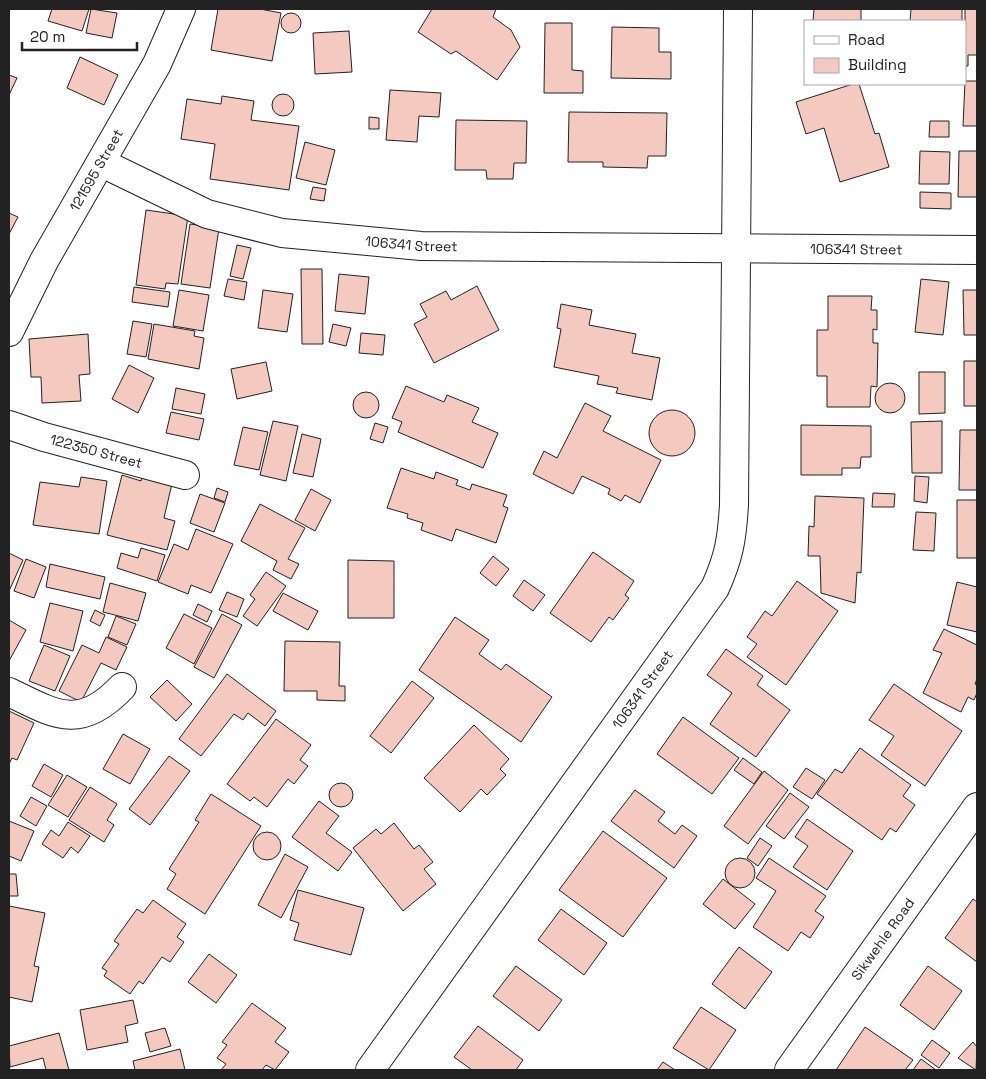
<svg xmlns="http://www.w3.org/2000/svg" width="986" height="1079" font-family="'Space Grotesk',sans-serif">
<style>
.building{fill:#f3c9c0;stroke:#222}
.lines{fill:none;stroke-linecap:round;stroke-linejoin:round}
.minor-casing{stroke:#222;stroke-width:30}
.minor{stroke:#fff;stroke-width:28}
.labels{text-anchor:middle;stroke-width:4;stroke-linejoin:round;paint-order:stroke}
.street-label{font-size:14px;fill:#222;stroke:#fff}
</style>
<rect width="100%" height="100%" fill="#fff"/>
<path class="building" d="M52,9h37l-7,22 -34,-10z
M91,9l26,4 -5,25 -26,-5z
M218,9h42l21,4 -9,48 -61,-11z
M432,9h64l-3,8 18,13 9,17 -23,33 -41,-29 -5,3 -33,-22z
M814,9h47v12h-48z
M911,9h51v12h-52z
M965,9h12v46h-9v11h-3z
M281 23a10 10 0 1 1 20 0a10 10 0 1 1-20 0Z
M545,23h27v47l11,1v22h-39z
M612,27l47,1v24h12v27l-60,-1z
M349,31l3,41 -37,2 -2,-41z
M80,57l38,18 -14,30 -37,-17z
M9,75l8,3 -8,17z
M965,81h12v45h-14z
M853,84h6l16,50 4,-1 10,34 -49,15 -16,-54 -18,6 -10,-32z
M390,90l51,3 -2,24 -20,-1 -2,26 -31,-2z
M272 105a11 11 0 1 1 22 0a11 11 0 1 1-22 0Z
M222,96l32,5 -3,19 48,6 -10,64 -79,-11 5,-35 -34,-5 6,-40 34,5z
M569,112l98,1 -1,43h-18l-1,12 -44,-1v-5h-35z
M369,117l10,1v11h-10z
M456,120l71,1 -1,42h-12l-1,16h-26l-1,-9h-31z
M930,121h19v16h-20z
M305,142l30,8 -9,35 -30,-7z
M920,151l30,1 -1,32h-30z
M959,151h18v46h-19z
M313,187l13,2 -2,12 -14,-2z
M920,192l31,1v16l-31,-1z
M146,210l42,6 -10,68 -12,-1 -1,6 -29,-4z
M9,213l9,4 -9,17z
M190,224l29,4 -9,60 -29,-4z
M237,245l14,3 -8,31 -13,-3z
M301,269h21l1,75h-21z
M339,274l30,3 -4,37 -30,-3z
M228,279l19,3 -3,18 -20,-4z
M921,279l28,3 -6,53 -28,-3z
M477,286l22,44 -65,33 -20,-39 13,-7 -7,-13 26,-13 5,9z
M134,287l36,5 -2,15 -36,-5z
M179,290l30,5 -6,36 -30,-5z
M263,290l30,4 -6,38 -29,-4z
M963,290h14v45h-13z
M828,296h44l-1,14h6v20l-4,-1v14h5l-1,44 -6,-1 -1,21h-43v-31h-10v-46h11z
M561,304l31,6 -3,15 47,9 -4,19 28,5 -8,42 -36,-7 2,-5 -21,-4 2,-8 -45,-9 7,-38 -4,-1z
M133,321l19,3 -6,33 -19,-3z
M154,324l41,7 -1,5 10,2 -5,31 -51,-10z
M333,324l18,4 -5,18 -17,-4z
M361,333l24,2 -2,20 -24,-2z
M88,334l2,40 -11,1 2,26 -39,2 -1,-26h-10l-2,-38z
M964,361h13v45h-13z
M266,362l6,29 -35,8 -6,-30z
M129,365l25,13 -16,35 -26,-14z
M919,372h26v41l-26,1z
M875 398a15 15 0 1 1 30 0a15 15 0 1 1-30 0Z
M406,386l38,16 3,-7 32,13 -7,14 26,11 -15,35 -85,-36 4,-10 -10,-4z
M176,388l29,6 -4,20 -29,-5z
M353 405a13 13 0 1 1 26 0a13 13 0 1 1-26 0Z
M585,403l26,13 -8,15 58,29 -21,43 -15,-8 -4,6 -13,-7 2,-5 -28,-13 -9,18 -40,-20 11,-23 13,7z
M649 433a23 23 0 1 1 46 0a23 23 0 1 1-46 0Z
M171,412l33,7 -5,21 -33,-7z
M273,421l25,5 -12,55 -26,-6z
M942,421v52h-30l-1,-51z
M375,423l13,4 -5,16 -13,-4z
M801,425l70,1v31h-10l-1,11h-18v7h-41z
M243,427l25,5 -9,38 -25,-5z
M960,430h17v60h-18z
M302,434l19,5 -8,38 -20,-4z
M144,467l30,8 -10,43 11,3 -8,29 -60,-15 15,-60 19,6z
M401,468l33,11 2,-7 22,8 -2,5 14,5 2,-6 35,11 -4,11 5,2 -12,35 -40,-14 -4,12 -31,-11 2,-7 -16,-5 1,-4 -21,-6z
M915,476l14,1 -2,26 -13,-2z
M81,477l26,4 -8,53 -66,-9 7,-43 39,5z
M217,488l11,4 -3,10 -11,-4z
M311,489l20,11 -16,31 -20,-11z
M873,493l22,1 -1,13h-22z
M200,494l25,9 -11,29 -24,-9z
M815,496l49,2 -3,75 -4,-1 -2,31 -34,-10 -1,-37h-12l1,-30 5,1z
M957,500h20v58h-20z
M260,504l45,24 -17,31 11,5 -8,15 -18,-9 4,-9 -36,-20z
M916,512l20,1 -2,38 -21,-1z
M196,529l37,15 -22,49 -20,-8 -3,9 -30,-12 16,-38 14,6z
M141,548l24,7 -8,26 -40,-13 4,-15 17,5z
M593,552l41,29 -9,14 4,3 -16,22 -4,-3 -18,25 -41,-29z
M9,553l14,7 -14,31z
M493,556l16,13 -13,17 -16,-13z
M26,559l20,8 -12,31 -20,-7z
M348,560l46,1v57h-46z
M50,564l55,13 -5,22 -54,-12z
M266,572l20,14 -29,40 -14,-10 12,-17 -5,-4z
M524,580l21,15 -12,16 -20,-15z
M797,581l41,30 -52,74 -39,-28 10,-13 -10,-7 18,-26 7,5z
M957,582l20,5v45l-30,-7z
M110,583l36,10 -8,28 -35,-9z
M227,592l17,7 -7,18 -18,-7z
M283,593l35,18 -10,19 -35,-19z
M50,603l33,8 -10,40 -33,-9z
M198,604l14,7 -5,11 -14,-7z
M95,610l10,5 -5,11 -10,-5z
M184,614l28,14 -18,36 -28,-16z
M222,614l20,11 -28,53 -20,-11z
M116,616l20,8 -9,21 -19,-8z
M455,617l34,23 -10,14 22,16 5,-6 46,33 -31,45 -102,-72z
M9,620l17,10 -17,31z
M944,629l33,16v34l-2,5 2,1v8l-3,7 -6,-3 -7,15 -38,-19 19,-40 -9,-3z
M106,637l21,10 -11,23 -15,-7 -20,39 -22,-11 23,-46 17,8z
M285,641l55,1 -1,44h6v15l-28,-1v-9h-33z
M44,645l26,11 -15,35 -26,-10z
M726,649l37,27 -6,9 33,25 -34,47 -46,-33 22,-31 -25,-18z
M227,674l49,37 -11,15 -17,-13 -5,7 -9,-6 -33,42 -22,-17z
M167,680l25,24 -16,17 -26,-24z
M412,681l22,17 -43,55 -21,-17z
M894,684l68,47 -37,55 -44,-31 13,-19 -25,-16z
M9,711l25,12 -17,37 -5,-2 -3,6z
M683,717l56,41 -27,36 -55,-40z
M276,719l35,26 -11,15 8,6 -14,18 -6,-5 -21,28 -13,-10 -4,4 -23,-17z
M474,725l35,34 -9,10 6,6 -19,20 -6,-6 -21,23 -36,-34z
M123,734l27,15 -20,35 -27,-15z
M860,748l51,37 -8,11 12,9 -19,27 -6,-4 -8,12 -65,-46 18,-25 7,4z
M169,756l21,15 -40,54 -21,-16z
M743,758l19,14 -8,12 -20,-14z
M44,764l19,11 -12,22 -19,-11z
M806,768l19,12 -13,19 -19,-12z
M764,771l24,19 -40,54 -24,-18z
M67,775l20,12 -19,30 -20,-12z
M329 795a12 12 0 1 1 24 0a12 12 0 1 1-24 0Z
M90,787l27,17 -10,16 7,5 -10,17 -35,-22z
M635,790l30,22 -7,9 17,13 7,-9 15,11 -23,32 -63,-47z
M790,793l19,14 -25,32 -18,-13z
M211,794l50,32 -56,88 -38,-25 9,-15 -7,-5 30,-47 -4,-2z
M31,797l16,9 -11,20 -16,-10z
M319,801l20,15 -13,17 26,19 -14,19 -46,-34z
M807,819l46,32 -26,39 -34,-23 15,-21 -13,-9z
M9,821l25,10 -13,30 -12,-5z
M68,822l22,14 -12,17 -7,-6 -8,11 -21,-14 9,-14 8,6z
M394,823l20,26 5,-4 14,17 -9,7 12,15 -33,27 -50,-63 23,-19 5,5z
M603,831l64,47 -44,59 -64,-47z
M253 846a14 14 0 1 1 28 0a14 14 0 1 1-28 0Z
M760,838l12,8 -14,20 -11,-8z
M285,854l23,13 -27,51 -23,-13z
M769,858l57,38 -11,15 9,6 -14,21 -9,-6 -13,19 -35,-24 23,-36 -20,-13z
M725 873a15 15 0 1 1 30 0a15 15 0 1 1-30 0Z
M9,874h7l2,22h-9z
M723,879l32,25 -20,25 -32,-25z
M298,890l66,18 -13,47 -57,-15 5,-17 -9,-3z
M973,899l4,3v60l-32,-24z
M153,900l33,24 -9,13 7,5 -14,20 -8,-5 -19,27 -4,-3 -9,13 -26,-18 3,-5 -5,-3 17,-24 -5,-3 23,-32 6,4z
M9,906l36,7 -11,53 5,1 -7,35 -23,-5z
M561,909l46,34 -23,32 -46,-35z
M739,947l33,25 -27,37 -33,-25z
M209,954l28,21 -21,28 -28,-21z
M516,966l46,34 -23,31 -46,-35z
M928,966l34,25 -28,39 -34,-25z
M133,1000l5,23 -13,3 3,16 -41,8 -7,-40z
M252,1003l34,25 -11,14 14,10 -14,18 -9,-5 -4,5h-41l5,-6 -9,-6 10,-13 -5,-3z
M701,1007l35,23 -27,40 -36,-22z
M478,1026l45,34 -7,10h-44l-18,-13z
M865,1027l48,33 -8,10h-69z
M165,1028l6,18 -21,6 -5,-19z
M59,1033l10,37h-23l-3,-12 -33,9 -1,-21z
M932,1040l18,13 -11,15 -18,-13z
M973,1042l4,5 -1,23 -18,-12z
M180,1049l5,21h-50l-2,-9z
M921,1059l15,11h-23z
M663,1062l12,8h-18z"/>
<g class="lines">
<defs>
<g id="minor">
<path id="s1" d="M102,163l105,51 75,19 139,13 556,4"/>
<path id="s2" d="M9,332l35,-71 113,-197 24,-55"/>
<path id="s3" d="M9,425l35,12 141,38"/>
<path d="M9,692c47,23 71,39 113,-5"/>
<path id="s4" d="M370,1070l345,-482c14,-31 17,-49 19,-83l4,-496"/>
<path id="s5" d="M789,1070l188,-263"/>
</g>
</defs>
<use href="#minor" class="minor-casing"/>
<use href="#minor" class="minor"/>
</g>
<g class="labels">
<g class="street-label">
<text dy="5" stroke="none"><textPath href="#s2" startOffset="184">121595 Street</textPath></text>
<text dy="5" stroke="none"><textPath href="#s1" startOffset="324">106341 Street</textPath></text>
<text dy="5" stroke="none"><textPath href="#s1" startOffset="769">106341 Street</textPath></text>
<text dy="5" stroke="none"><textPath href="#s3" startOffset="91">122350 Street</textPath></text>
<text dy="5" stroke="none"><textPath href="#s4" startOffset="468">106341 Street</textPath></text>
<text dy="5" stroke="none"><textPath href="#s5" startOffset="161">Sikwehle Road</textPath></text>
</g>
</g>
<rect width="986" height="1079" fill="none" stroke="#222222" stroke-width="20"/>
<rect x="804" y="20" width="162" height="65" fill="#ffffff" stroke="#a7a7a7"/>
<rect x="814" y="36" width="25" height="8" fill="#ffffff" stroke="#a7a7a7"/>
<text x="848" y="45" font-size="15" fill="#222222">Road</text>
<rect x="814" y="58" width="25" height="15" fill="#f3c9c0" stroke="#a7a7a7"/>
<text x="848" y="70" font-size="15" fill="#222222">Building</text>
<path d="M22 42v8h115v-8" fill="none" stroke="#222222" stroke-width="2.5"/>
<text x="30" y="42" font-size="15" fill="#222222" stroke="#ffffff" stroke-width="4" paint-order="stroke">20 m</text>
</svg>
